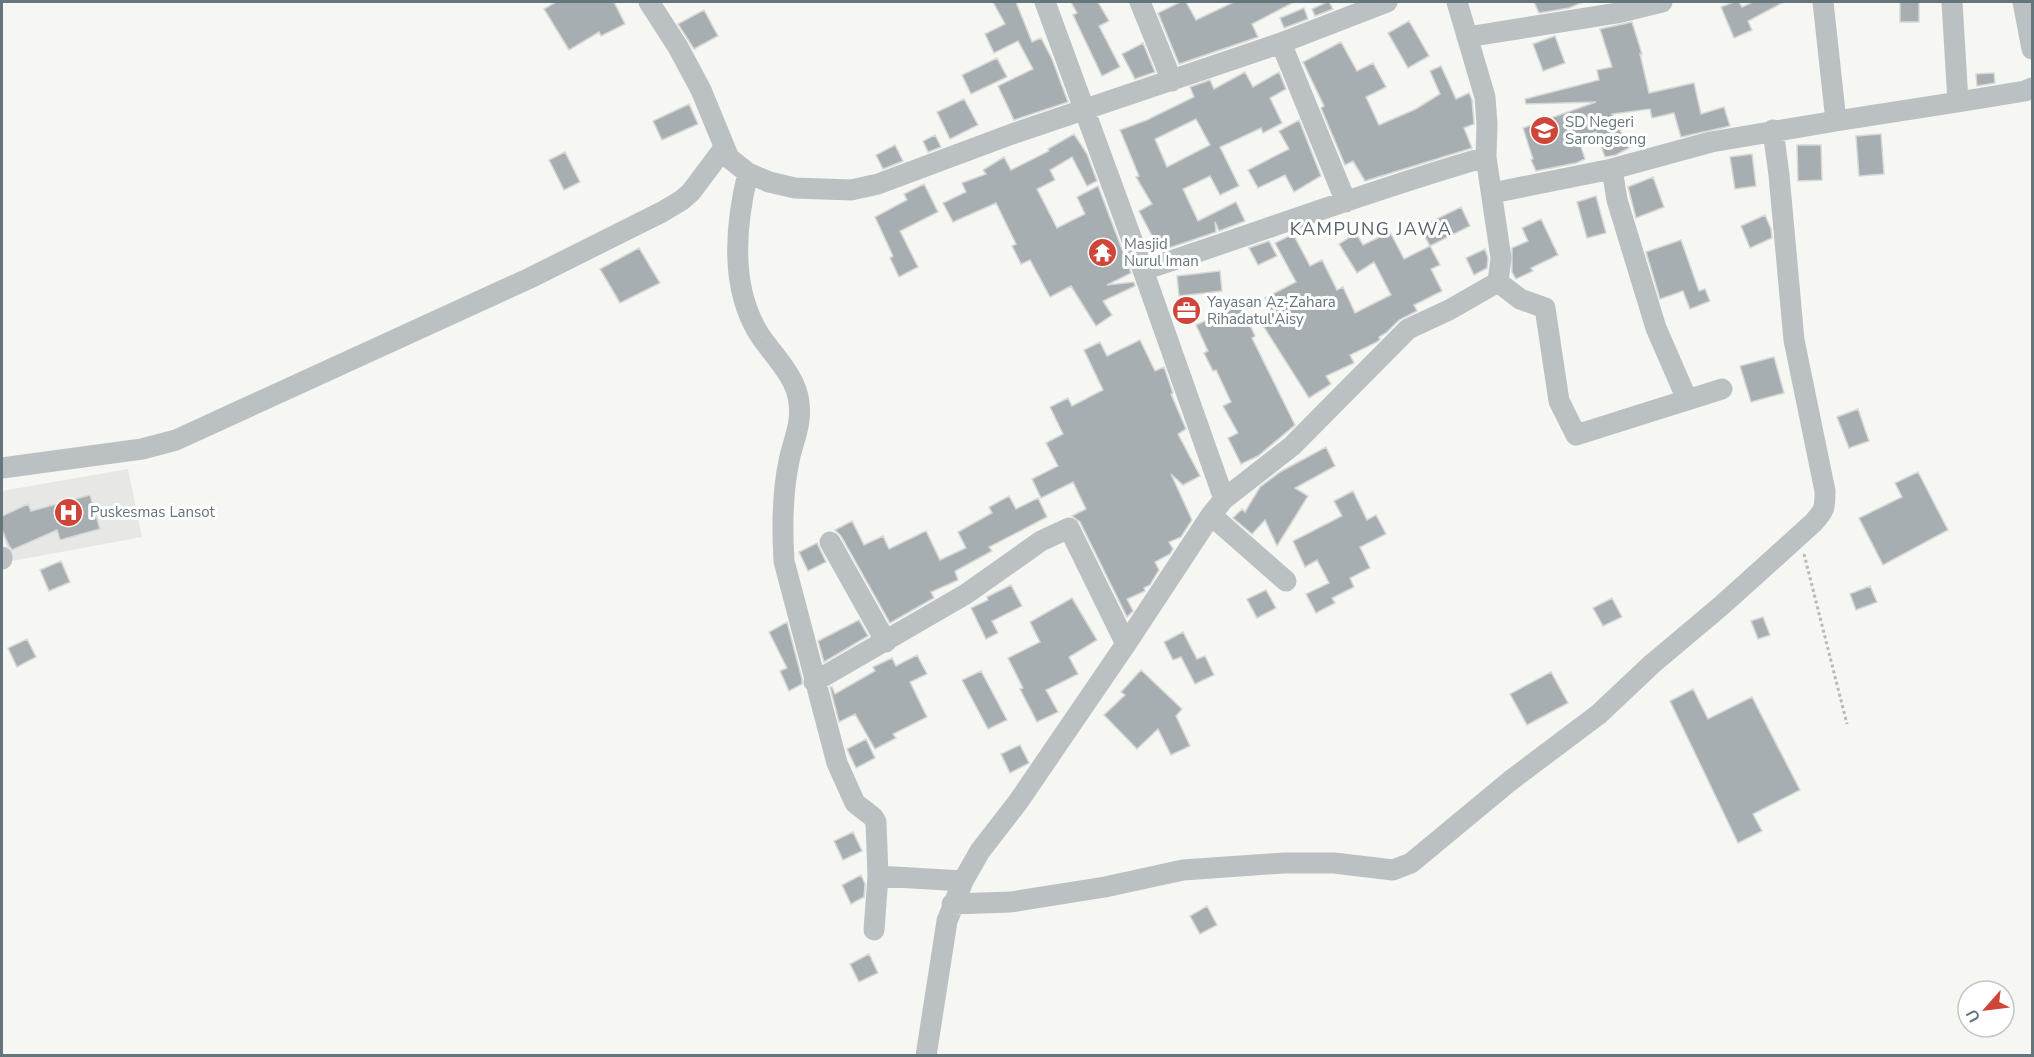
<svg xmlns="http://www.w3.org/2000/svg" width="2034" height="1057" font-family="'Nunito Sans',sans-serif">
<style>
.built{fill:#e7e7e6}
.building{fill:#a6aeb2;stroke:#d7d7d6;stroke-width:1.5;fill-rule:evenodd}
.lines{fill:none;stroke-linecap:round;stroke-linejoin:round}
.path{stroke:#b6babc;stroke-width:3;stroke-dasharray:3 3;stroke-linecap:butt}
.minor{stroke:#bbc1c3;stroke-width:21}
.labels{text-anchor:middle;stroke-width:6;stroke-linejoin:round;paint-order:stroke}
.poi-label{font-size:15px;fill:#64757b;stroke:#fff;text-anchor:start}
.quarter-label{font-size:18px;letter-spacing:1.5px;fill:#556267;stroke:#fff}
</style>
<rect width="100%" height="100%" fill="#f6f6f3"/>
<path class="built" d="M128,469l14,68 -130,24 -10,-28v-42z"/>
<path class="building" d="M556,2h58l11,22 -24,12 -2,-4 -30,18 -25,-41z
M993,2h23l16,40 9,-4 11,21 16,43 -54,18 -16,-34 35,-17 -15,-28 -24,12 -9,-19 20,-10z
M1071,2h27l11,19 -10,5 21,41 -18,9 -29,-61 4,-2z
M1180,2h6l10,18 38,-18h60l-42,22 6,13 -79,27 -21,-51z
M1327,2h2l4,7 -18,7 -3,-7z
M1534,2h49l-14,6 -30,5z
M1734,2h5l3,5 11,-5h31l-36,19 4,9 -18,8 -13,-31z
M1900,2h19v20h-19z
M1304,8l4,11 -24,9 -4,-10z
M704,10l14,26 -24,13 -16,-25z
M1409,21l20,35 -21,12 -20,-35z
M1632,22l10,32h-2l9,39 45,-10 7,31 23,-7 6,19 -49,11 -7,-24 -22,5 -2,-9 -38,5 17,34 -13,7 -11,2 -9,-25 -18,6 7,21 -9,4 -40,8 -5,-11 2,-1 -10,-31 73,-26 -70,2 -1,-5 74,-19 -2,-10 15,-3 -12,-38z
M1555,36l10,27 -22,8 -10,-27z
M1341,42l16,29 16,-8 13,24 -20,10 13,28 37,-16 24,-15 -10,-23 11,-5 15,33 13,-6 3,7 2,24 -10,4 8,20 -107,33 -12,-20 -8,4 -24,-57 3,-2 -21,-44z
M1143,43l12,29 -20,7 -13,-25z
M997,58l10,19 -36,17 -9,-19z
M1245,72l8,15 26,-15 7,17 -16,9 12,25 -19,10 -2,-5 -41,19 19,39 -19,9 -10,-19 -27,13 15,32 38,-19 9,19 -26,10 -4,-9 1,10 -56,19 -21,-40 13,-7 -16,-27 3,-1 -19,-46 27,-10 47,-23 -4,-10 20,-7 4,9zM1196,119l14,26 -43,22 -12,-28z
M1994,73l1,10 -18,3 -1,-12z
M964,99l14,26 -28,14 -13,-27z
M689,104l9,20 -36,16 -9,-19z
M1299,120l22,56 -27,16 -9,-17 -27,13 -10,-18 41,-21 -10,-18z
M1074,134l13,20 10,27 -10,5 -15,-29 -22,13 5,10 -18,9 20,39 28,-14 -8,-17 21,-11 33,87 -24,12 27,-3 1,4 -32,15 9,14 -16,11 -25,-40 -21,11 -20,-37 -9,4 -9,-18 4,-2 -20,-41 -43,19 -10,-19 23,-11 -4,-9 24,-9 -3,-4 21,-13 7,13 38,-19 -1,-2z
M1881,134l3,40 -25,2 -3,-40z
M935,135l6,12 -13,5 -5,-11z
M895,145l8,16 -20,8 -7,-14z
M1797,145h24l1,35 -24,1z
M565,152l15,30 -16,8 -15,-30z
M1752,154l4,32 -21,3 -5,-32z
M1653,177l11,30 -28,11 -8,-31z
M924,184l14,28 -38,19 18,36 -19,10 -9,-19 3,-2 -18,-39 32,-17 -3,-6z
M1596,196l10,37 -19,5 -10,-36z
M1461,207l9,19 -40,20 -10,-19z
M1765,215l6,14 1,9 -22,10 -9,-22z
M1541,219l17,36 -27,13 2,3 -17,8 -4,-7v-24l16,-7 -6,-13z
M1390,232l14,27 26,-13 10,19 -9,4 11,22 -28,14 3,6 -18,9 -13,13 -7,4 1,2 -3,3 -27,13 4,8 -28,13 5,8 -22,14 -47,-74 13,-7 -10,-19 31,-16 -21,-39 18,-9 17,32 12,-6 15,30 6,-3 12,26 36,-18 -17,-33 -17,11 -18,-29 17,-11 7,12z
M1681,240l18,51 6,-2 5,12 -20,8 -7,-18 -23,8 -14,-47z
M1269,241l8,15 -19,9 -9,-17z
M639,248l21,35 -40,20 -20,-34z
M1485,249l3,9 -1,10 -13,7 -8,-17z
M1220,271l2,20 -43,5 -2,-20z
M1241,305l14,31 -3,2 43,87 -37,31 -17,8 -13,-26 10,-5 -15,-27 8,-4 -15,-32 -3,1 -9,-18 4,-2 -12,-26z
M1140,340l15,31 9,-4 9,26 -2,1 15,35 -8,5 22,42 -17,9 -12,-11 21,46 -11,17 -12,5 4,7 -3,5 -15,8 4,8 -9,15 -6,3 1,3 -18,8 6,12 -6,6 -47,-95 -8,-6 14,-7 -13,-27 -32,16 -9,-19 26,-13 -12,-23 17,-9 -13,-27 18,-9 4,8 31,-16 -19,-40 16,-8 7,14z
M1774,357l10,36 -33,9 -11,-36z
M1858,409l11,32 -20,7 -12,-31z
M1326,447l9,19 -40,22 13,8 -31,50 -12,-26 -13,14 -19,-16 9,-9 3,3 15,-25 20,-15z
M1918,472l30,58 -65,35 -24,-47 43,-21 -7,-14z
M1353,491l14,29 9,-5 10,19 -26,13 10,21 -20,10 4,9 -22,11 3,5 -19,10 -10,-19 23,-11 -12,-23 -12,7 -12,-26 49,-25 -8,-15z
M90,495l10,34 -40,11 -3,-10 -45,20 -3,-4 -7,-16v-14l26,-12 3,7z
M1009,496l7,13 22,-11 9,19 -58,30 3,4 -37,20 3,9 -27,12 3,6 -44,25 -49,-87 -6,-6 17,-9 12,24 19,-9 6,13 37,-18 14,29 26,-12 -8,-16 34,-19 -3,-6z
M817,543l9,19 -18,9 -9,-19z
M61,561l9,21 -21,9 -9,-21z
M1011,585l11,21 -30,15 6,12 -12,6 -15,-31 17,-8 -1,-3z
M1870,586l7,16 -21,8 -6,-16z
M1266,590l10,18 -19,10 -10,-19z
M1072,598l25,42 -28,17 9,17 -32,16 12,22 -21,10 -17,-33 3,-1 -15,-30 32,-16 -10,-20z
M1612,598l10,19 -19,9 -10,-18z
M1763,617l7,18 -12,4 -7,-18z
M859,620l9,16 -44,26 -6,-21z
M787,622l15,57v5l-13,7 -9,-20 7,-3 -18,-36z
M1183,632l14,27 8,-3 9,19 -19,9 -14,-27 -8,3 -9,-18z
M27,639l9,18 -19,10 -9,-19z
M917,655l10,19 -17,8 17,35 -34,17 3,4 -21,11 -20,-35 -16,8 -9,-35h2l3,7 40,-23 -2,-4 19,-9 4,8z
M1141,670l41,39 -6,7 14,30 -19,9 -13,-26 -21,20 -33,-34 21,-20 -4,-3z
M981,671l26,49 -19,9 -26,-49z
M1551,672l17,31 -41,22 -17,-31z
M1693,689l15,30 44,-22 48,93 -47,24 9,17 -24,12 -68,-142z
M866,739l9,19 -19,10 -9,-19z
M1020,745l9,18 -19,10 -9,-19z
M853,832l9,19 -19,9 -9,-19z
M861,875l4,9 -1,13 -13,7 -9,-19z
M1207,906l10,19 -17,9 -10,-18z
M869,954l9,19 -19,9 -9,-18z"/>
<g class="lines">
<path class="path" d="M1804,554l43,170"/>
<path class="minor" d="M649,2l29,45 23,43 28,68 19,15 21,9 26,6 56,2 27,-6 134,-50 269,-91 106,-41
M1140,2l32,79
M1823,2l13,119 122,-19 -6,-100
M2023,2l9,47
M1467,37l150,-24 45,-11
M1281,43l65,159
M1958,102l67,-11 7,-3
M1612,169l5,31 39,128 27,62 3,10
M748,173c-13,53 -19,116 13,164 14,20 36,41 38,66 3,21 -6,38 -10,58 -7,33 -7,67 -5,100l53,202 18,40 18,14 3,5 2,54 -4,54
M1492,193l120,-24 99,-27 125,-21
M1143,270c115,-37 227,-80 343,-113
M1498,282l22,17 25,9 14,93 17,34 146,-46
M2,468l140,-19 34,-9 354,-162 132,-66 20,-12 9,-8 33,-44
M1224,499l68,-53 116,-117 41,-19 49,-28 3,-24 -15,-101 1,-33 -2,-27 -28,-95
M1211,515l75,66
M830,542l56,100
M2,557v2
M814,682l152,-88 75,-53 28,-13 57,116
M878,876l85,5
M952,904l59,-2 94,-15 78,-17 101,-7h50l59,7 18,-7 99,-82 89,-67 53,-50 69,-58 92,-83c12,-13 12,-15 12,-32l-31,-151 -15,-165 -6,-45
M926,1056l21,-135 16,-40 17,-30 38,-49 108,-158 85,-129 13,-16 -81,-229 -98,-268"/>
</g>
<defs>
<symbol id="school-disc" viewBox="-11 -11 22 22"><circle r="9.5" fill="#d04539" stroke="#fff"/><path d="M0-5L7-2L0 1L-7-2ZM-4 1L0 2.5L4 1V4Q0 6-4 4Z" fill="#fff"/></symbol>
<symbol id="temple-disc" viewBox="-11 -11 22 22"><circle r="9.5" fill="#d04539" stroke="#fff"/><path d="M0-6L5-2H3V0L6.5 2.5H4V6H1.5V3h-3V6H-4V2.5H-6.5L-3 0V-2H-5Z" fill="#fff"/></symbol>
<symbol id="office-disc" viewBox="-11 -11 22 22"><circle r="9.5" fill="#d04539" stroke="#fff"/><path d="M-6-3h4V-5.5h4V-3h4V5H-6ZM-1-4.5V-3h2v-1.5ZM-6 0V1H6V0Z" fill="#fff"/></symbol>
<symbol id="hospital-disc" viewBox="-11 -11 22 22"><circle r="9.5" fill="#d04539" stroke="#fff"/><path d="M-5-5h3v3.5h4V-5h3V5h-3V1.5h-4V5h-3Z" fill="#fff"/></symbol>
</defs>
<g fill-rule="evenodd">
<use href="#school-disc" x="1528" y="114" width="33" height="33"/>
<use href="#temple-disc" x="1086" y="236" width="33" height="33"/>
<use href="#office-disc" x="1170" y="294" width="33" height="33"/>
<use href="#hospital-disc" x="52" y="496" width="33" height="33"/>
</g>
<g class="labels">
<g class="poi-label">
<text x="1565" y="127">SD Negeri<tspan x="1565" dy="17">Sarongsong</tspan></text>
<text x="1124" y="249">Masjid<tspan x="1124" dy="17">Nurul Iman</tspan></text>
<text x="1207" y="307">Yayasan Az-Zahara<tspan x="1207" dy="17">Rihadatul'Aisy</tspan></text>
<text x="90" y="517">Puskesmas Lansot</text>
</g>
<g class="quarter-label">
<text x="1371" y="235">KAMPUNG JAWA</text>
</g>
</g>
<rect width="2034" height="1057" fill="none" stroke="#64757b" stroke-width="6"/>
<g transform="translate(1986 1009) rotate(242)"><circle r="28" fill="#ffffff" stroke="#c1c8ca" stroke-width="1.5"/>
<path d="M0-4.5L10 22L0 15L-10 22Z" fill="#d04539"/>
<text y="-9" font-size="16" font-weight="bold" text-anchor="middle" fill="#64757b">U</text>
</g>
</svg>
